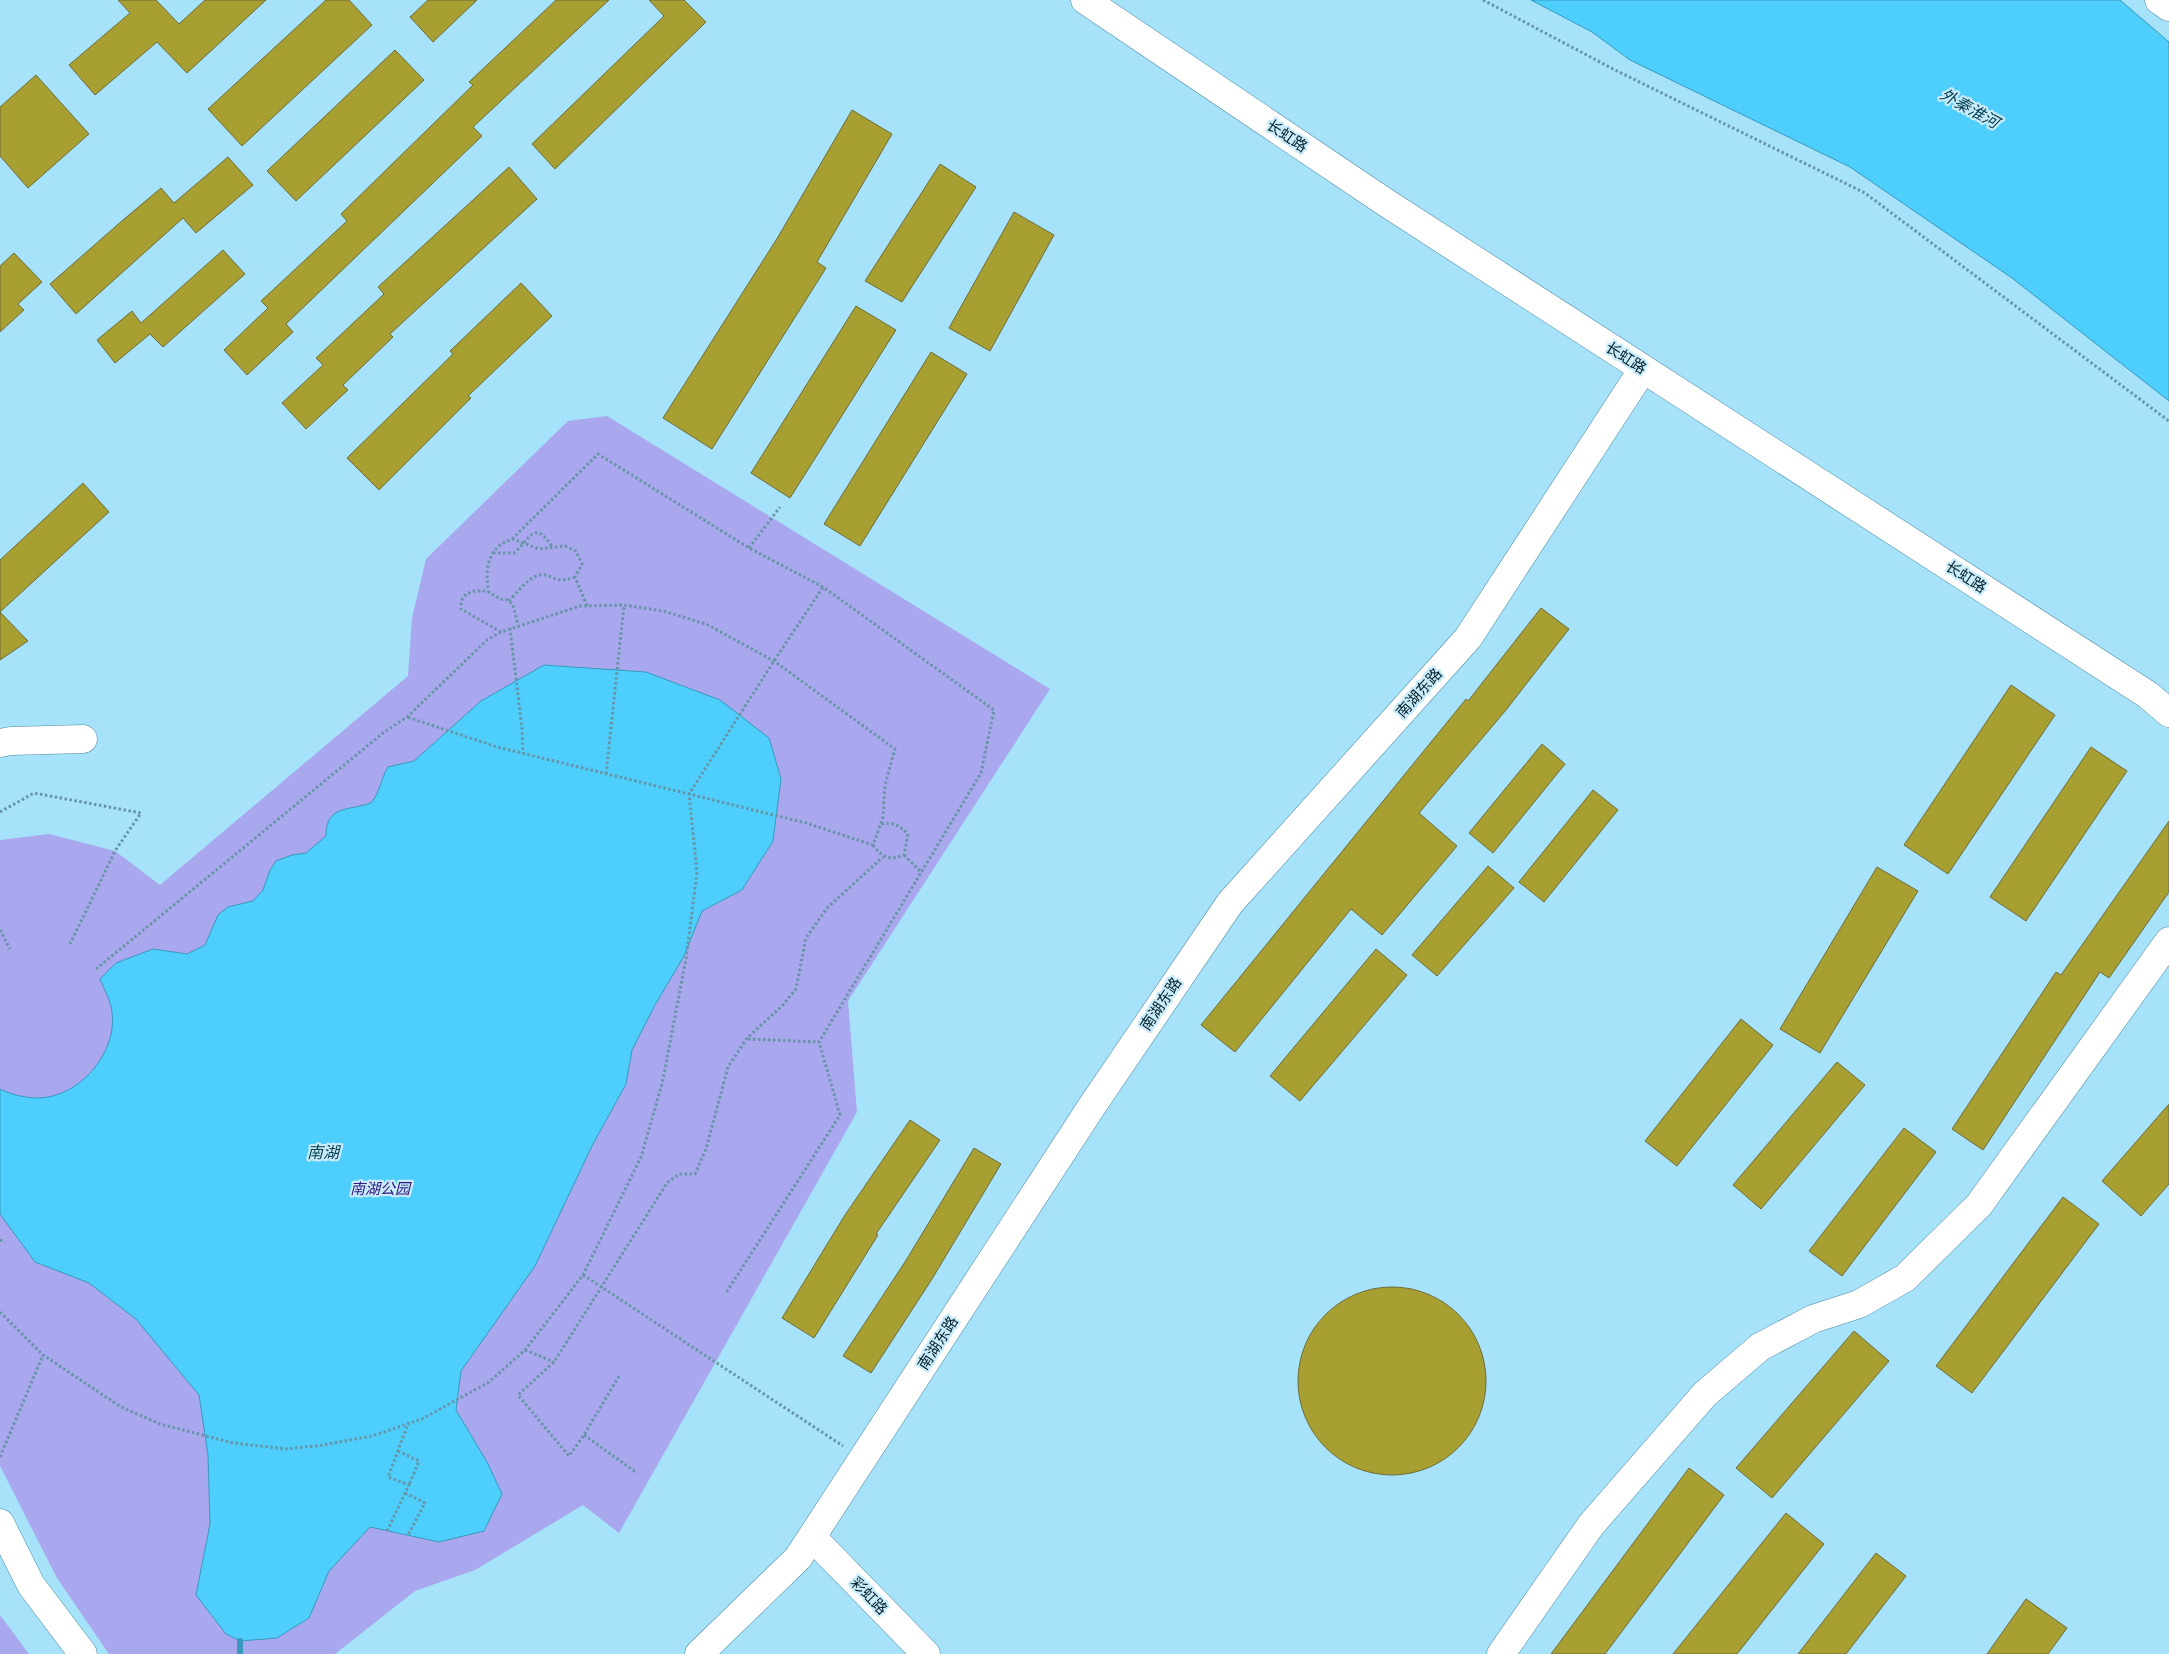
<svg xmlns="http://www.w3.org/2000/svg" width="2169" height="1654" font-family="'IBM Plex Serif','Noto Sans SC',serif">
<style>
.green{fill:#a9a7ee}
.water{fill:#4ecefc;stroke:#3899bc}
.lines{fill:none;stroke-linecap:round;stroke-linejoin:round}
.stream{stroke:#3899bc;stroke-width:6}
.building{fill:#a79f32;stroke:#6f6c3a}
.minor-casing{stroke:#508aa1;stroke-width:29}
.major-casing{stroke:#508aa1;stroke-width:29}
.path{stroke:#6795a7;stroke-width:3;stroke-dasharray:2.5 2.5;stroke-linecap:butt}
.minor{stroke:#fff;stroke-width:28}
.major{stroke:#fff;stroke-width:28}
.labels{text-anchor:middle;stroke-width:4.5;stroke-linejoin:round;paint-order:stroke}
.street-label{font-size:15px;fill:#061e27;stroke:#c8ebfa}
.park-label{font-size:15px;font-style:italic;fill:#31167d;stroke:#c8ebfa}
.water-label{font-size:16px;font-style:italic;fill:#054052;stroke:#c8ebfa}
</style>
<rect width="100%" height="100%" fill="#a6e2fa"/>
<path class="green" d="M607,416l443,273 -202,312 9,111 -238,421 -36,-28 -108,65 -60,21 -80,63h-226l-52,-76 -57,-112v-626l49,-6 66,17 45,34 248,-209 4,-58 14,-59 142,-138z
M0,1615l29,39h-29z"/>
<path class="water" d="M1531,0h589l49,42v359l-157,-123 -162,-111 -220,-107 -38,-28z
M544,665l102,7 74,28 49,38 12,41 -8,62 -31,49 -40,21 -18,45 -29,49 -23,45 -6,34 -34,62 -57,120 -74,105 -5,39 31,52 15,32 -18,37 -45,11 -69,-15 -41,44 -20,47 -32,20 -37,3 -14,-7 -30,-39 14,-71 -2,-69 -9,-60 -63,-76 -47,-36 -54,-21 -35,-48v-125c16,8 39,12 56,6 33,-10 61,-48 56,-83 -1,-11 -8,-23 -12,-33l16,-16 37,-14 34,5 18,-9 13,-30 10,-8 25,-6 10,-11 7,-20 6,-9 16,-6 14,-2 20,-17c0,-31 22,-25 45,-33 10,-12 9,-23 17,-36l26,-6 67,-60z"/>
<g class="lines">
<path class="stream" d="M240,1641v13"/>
</g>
<path class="building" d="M118,0h38l23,24 26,-24h61l-79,73 -30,-31 -62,53 -26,-30 61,-52z
M326,0h23l23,25 -130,121 -34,-37z
M428,0h49l-44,42 -23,-25z
M556,0h53l-136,127 9,9 -196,188 7,8 -46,43 -23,-25 44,-42 -7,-7 86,-80 -6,-7 132,-129 -4,-3z
M649,0h35l22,22 -151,147 -23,-25 132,-128z
M395,50l29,30 -128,121 -29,-30z
M36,75l53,59 -61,54 -28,-32v-49z
M852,110l40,24 -75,128 9,6 -114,181 -49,-31 115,-181z
M228,157l25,28 -57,48 -13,-15 -107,96 -26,-30 73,-64 38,-32 13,15z
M940,164l36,23 -74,115 -37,-21z
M509,167l28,32 -147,135 3,3 -50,48 5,5 -42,39 -24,-26 41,-38 -7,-7 68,-64 -6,-7z
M1014,212l40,23 -64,116 -41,-23z
M223,250l22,24 -82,73 -13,-13 -35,29 -18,-23 35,-29 9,12z
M14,253l28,29 -24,22 6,6 -24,22v-66z
M521,283l31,33 -84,80 3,2 -92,92 -32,-32 106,-104 -3,-3z
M856,306l40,24 -106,168 -39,-25z
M931,352l36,22 -107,172 -36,-22z
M83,483l26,29 -109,100 28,29 -28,19v-100z
M1541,608l28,21 -63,81 -87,103 38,33 -75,89 -31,-26 -116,143 -34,-27 265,-326 2,2z
M2011,685l44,30 -107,159 -44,-29z
M1542,744l23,20 -72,89 -24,-20z
M2091,747l36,24 -101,150 -36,-24z
M1593,790l25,20 -74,92 -25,-20z
M2169,821v71l-60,86 -9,-6 -117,178 -31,-21 104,-157 5,3z
M1488,866l26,22 -77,88 -25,-21z
M1877,867l41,24 -98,162 -40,-24z
M1376,949l31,26 -107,126 -30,-25z
M1741,1019l32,26 -96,121 -32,-25z
M1837,1062l28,23 -104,124 -28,-24z
M2169,1104v80l-28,32 -39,-35z
M910,1120l30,20 -64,94 2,1 -64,103 -32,-20 63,-103z
M1904,1128l32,24 -94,124 -33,-25z
M974,1148l27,16 -69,115 -61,94 -28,-17 62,-94z
M2063,1197l36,27 -127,169 -36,-27z
M1298 1381a94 94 0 1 1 188 0a94 94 0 1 1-188 0Z
M1854,1331l35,30 -117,137 -36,-30z
M1689,1468l35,27 -119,159h-54z
M1786,1513l38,31 -87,110h-64z
M1876,1553l30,23 -60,78h-48z
M2026,1599l41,29 -19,26h-61z"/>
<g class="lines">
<defs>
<path id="minor" d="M0,743l11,-2 72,-2
M0,1523l31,62 52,69
M812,1537l114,117
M699,1654l99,-96 294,-452 138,-203 238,-265 175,-269
M1501,1654l90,-129 114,-131 55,-47 53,-28 46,-15 46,-26 74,-73 190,-264"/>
<path id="major" d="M1085,0l300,202 763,493 21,18
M2159,0l10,7"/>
</defs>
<use href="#minor" class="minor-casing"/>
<use href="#major" class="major-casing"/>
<path class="path" d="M1483,0l132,70 250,123 304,228
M512,539l86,-85 151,94 74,39 171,123 -13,63 -162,269 21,73 -114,178
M749,548l31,-41
M493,553h21c15,-12 20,-36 39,-5
M489,593c-5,-24 -1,-47 24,-54l26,10 26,-3 11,5 6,13 -7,13 12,29
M509,601c8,-8 19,-24 31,-26 13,-2 13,10 35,2
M510,628l12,101 1,24
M501,632l-40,-23v-8l5,-7 9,-3h12l13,8 8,1 5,5 5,20
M606,774l18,-169
M0,812l34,-19 107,20 -26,38 -45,93
M873,845c9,12 16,16 31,10l4,-21c-9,-9 -15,-12 -27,-10
M904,855l17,17
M0,930l10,19
M96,969l287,-236 24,-16 80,-77 14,-8 79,-26 44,-1 39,6 43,13 68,37 121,88 -10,36 -2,32 -10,28 -67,-22 -117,-29 85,-133 49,-74
M748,1039l71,3
M0,1240l5,2
M583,1275l260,171
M0,1312l43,43 78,52 39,17 73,19 54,6 36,-4 49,-9 50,-17 67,-37 36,-32 58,-75 58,-118 21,-73 24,-125 11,-87 -8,-78 -192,-47 -90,-30
M525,1350l29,12
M619,1376l-35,59 -15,21 -51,-61 36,-33 113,-179 12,-9h16l11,-25 22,-82 19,-29 35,-32 14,-17 10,-51 21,-30 56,-51
M584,1435l53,38
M398,1451l21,10 -10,24
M0,1457l43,-102
M405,1493l20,10 -17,32
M387,1531l22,-46 -21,-8 20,-53"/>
<use href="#minor" class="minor"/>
<use href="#major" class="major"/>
</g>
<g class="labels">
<g class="street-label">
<text transform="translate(1287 136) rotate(34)" y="5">长虹路</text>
<text transform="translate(1626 358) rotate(33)" y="5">长虹路</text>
<text transform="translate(1966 577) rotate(33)" y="5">长虹路</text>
<text transform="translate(1419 693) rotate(-48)" y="5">南湖东路</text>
<text transform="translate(1161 1004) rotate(-56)" y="5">南湖东路</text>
<text transform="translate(938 1343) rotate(-57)" y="5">南湖东路</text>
<text transform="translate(869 1596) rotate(46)" y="5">彩虹路</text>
</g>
<g class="park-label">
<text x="380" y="1194">南湖公园</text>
</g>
<g class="water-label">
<text transform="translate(1970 108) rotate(29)" y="6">外秦淮河</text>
<text x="323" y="1158">南湖</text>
</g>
</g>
</svg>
